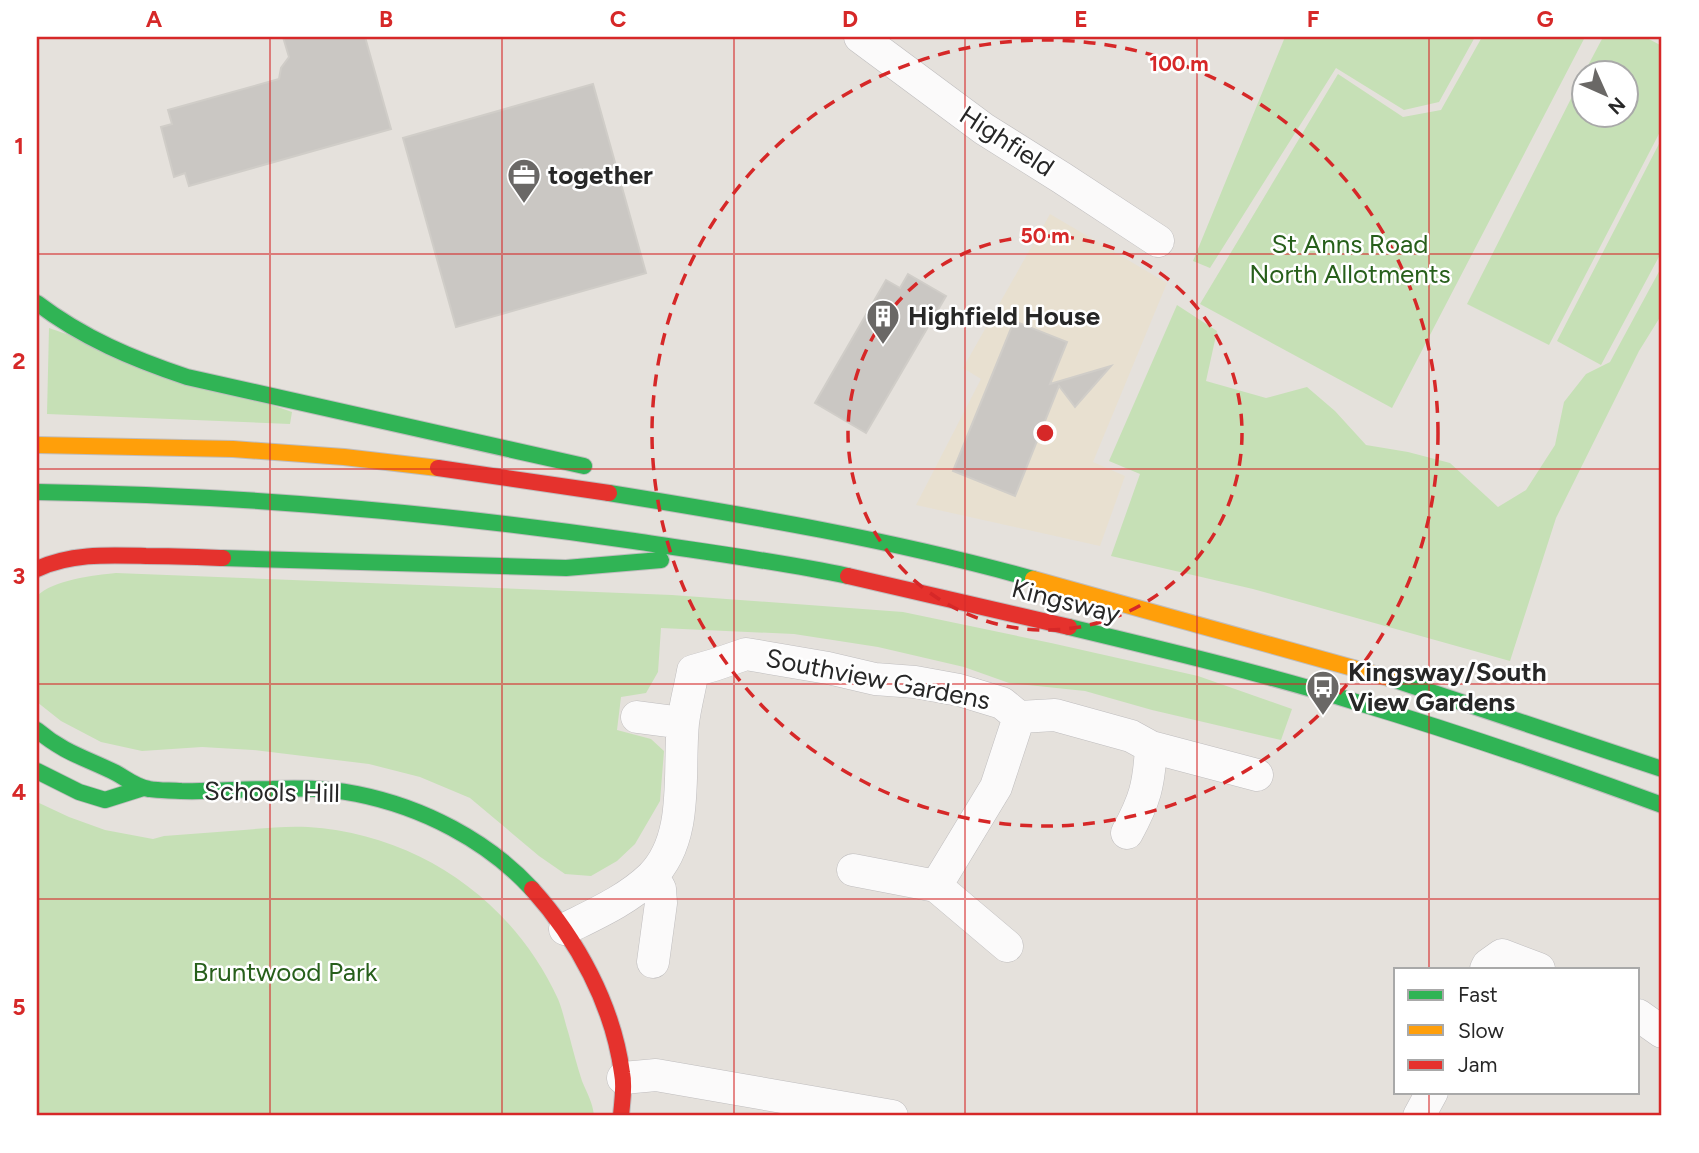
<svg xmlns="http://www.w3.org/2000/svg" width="1699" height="1153" font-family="Figtree,sans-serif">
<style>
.education{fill:#e8e0d0}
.green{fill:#c6e0b6}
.building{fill:#cac7c3;stroke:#d0cdc8;stroke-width:2}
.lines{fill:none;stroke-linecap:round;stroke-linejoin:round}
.street-casing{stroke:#bfbdbe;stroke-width:33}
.fast-casing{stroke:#bfbdbe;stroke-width:18}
.slow-casing{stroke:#bfbdbe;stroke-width:18}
.jam-casing{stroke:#bfbdbe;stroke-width:18}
.street{stroke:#fbfafa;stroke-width:32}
.fast{stroke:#30b455;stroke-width:16}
.slow{stroke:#ff9f0a;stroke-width:16}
.jam{stroke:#e5322d;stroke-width:16}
.grid{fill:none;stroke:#d62828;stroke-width:2;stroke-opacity:0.55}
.ring{fill:none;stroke:#d62828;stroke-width:3.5;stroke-dasharray:12 9}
.labels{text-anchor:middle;stroke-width:5;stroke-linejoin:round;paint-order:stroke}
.street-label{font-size:26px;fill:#272727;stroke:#fff}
.poi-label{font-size:26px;font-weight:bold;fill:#272727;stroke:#fff;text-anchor:start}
.park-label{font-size:26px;fill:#275f1b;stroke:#fff}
.centre{fill:#d62828;stroke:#fff;stroke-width:3.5}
.ring-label{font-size:21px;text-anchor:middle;font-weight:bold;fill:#d62828;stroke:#fff;stroke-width:5;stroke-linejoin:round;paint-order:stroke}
.neatline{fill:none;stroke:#d62828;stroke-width:2.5}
.grid-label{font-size:23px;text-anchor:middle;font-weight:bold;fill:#d62828}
</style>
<rect width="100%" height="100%" fill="#e5e1dc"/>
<path class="education" d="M1050,214l117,69 -74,179 32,14 -25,70 -184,-41 65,-126 -18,-11z"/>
<path class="green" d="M1285,37h190l-36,65 -35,8 -68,-42 -126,200 -17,-7z
M1482,37h103l-193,371 -192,-104 138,-230 65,43 38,-7z
M1606,37h39l17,9v82l-113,217 -82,-41 116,-229 1,41h42v-42l-42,-1 18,-34z
M1662,138v113l-61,114 -44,-24z
M1662,266v48l-23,37 -83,167 -46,143 -257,-72 -142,-33 29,-82 -31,-13 68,-156 40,26 -11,50 60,17 41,-11 28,24 31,34 42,7 42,11 48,44 28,-17 29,-45 9,-43 22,-28 24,-12z
M49,328l243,84 -2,12 -243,-10z
M116,573l556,22 231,17 148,31 147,33 94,33 -11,31 -129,-30 -67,-19 -76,-8 -45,-16 -86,-20 -84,-13 -133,-6 -3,44 -12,21 -25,4 -4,33 34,9 13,12 -4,50 -25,43 -18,17 -26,15 -26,-2 -26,-18 -69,-58 -50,-21 -51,-13 -116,-14 -51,-3 -60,4 -41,-9 -40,-21 -24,-19v-106c16,-16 57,-21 79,-23z
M37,802l32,15 36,13 48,9 11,-3c27,-2 53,-4 80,-6 21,-2 42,-4 64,-3 109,7 204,72 250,172 5,12 7,24 11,36 4,15 8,31 13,46 5,12 11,22 12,35h-557z"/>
<path class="building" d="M283,37h82l26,92 -202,57 -4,-13 -11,4 -13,-50 11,-3 -4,-14 111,-31 2,-11 8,-11z
M593,84l53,189 -190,54 -53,-189z
M908,274l38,22 -80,137 -51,-30 71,-123 14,8z
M1014,321l53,21 -17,42 61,-18 -36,41 -16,-21 -44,110 -62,-25z"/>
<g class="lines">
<defs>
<path id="street" d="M860,37l124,92 78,49 96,63
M637,717l46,6
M1151,747l106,28
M853,870l83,16 60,-99 23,-70
M653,876l7,13 1,14 -8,59
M936,886l71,60
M565,929c30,-15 62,-29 86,-52 39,-39 27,-105 32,-154 2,-17 7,-35 10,-52l21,-6 32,-11 82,14 47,11 40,3 44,8 43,13 17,14 36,-2 76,21 20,11c-2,38 -6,53 -24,86
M1486,969l2,-4 14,-10 37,14
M1638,1015l24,17
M623,1078l33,-3 236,41
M1419,1116l13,-24"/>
<path id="fast" d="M37,303c46,35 96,56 150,74l397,89
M37,492c200,3 398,20 597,49 71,11 143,20 214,35
M609,493c142,23 285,47 424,86
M223,558l343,10 95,-8
M1069,627c96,23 192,46 287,75 103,31 205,66 306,103
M1389,678l273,91
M37,730c27,23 49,28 79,43 11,6 20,14 33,16 11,2 22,1 32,2 30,1 61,-2 91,-2 28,-1 57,-1 85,5 65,13 130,46 175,95
M37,771l42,21 26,8 38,-12"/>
<path id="slow" d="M37,445l196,4 111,8 94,11
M1033,579l356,99"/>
<path id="jam" d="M438,468l171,25
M37,569c34,-16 72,-14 109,-13 26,0 51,1 77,2
M848,576l221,51
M532,889c45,50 81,116 90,184 3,14 0,29 -1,43"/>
</defs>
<use href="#street" class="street-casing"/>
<use href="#fast" class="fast-casing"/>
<use href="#slow" class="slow-casing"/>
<use href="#jam" class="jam-casing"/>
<use href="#street" class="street"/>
<use href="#fast" class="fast"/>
<use href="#slow" class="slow"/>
<use href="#jam" class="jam"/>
</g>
<path class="grid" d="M270,37v1079M502,37v1079M734,37v1079M965,37v1079M1197,37v1079M1429,37v932M37,254h1625M37,469h1625M37,684h1625M37,899h1625M1429,1092v24"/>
<g class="ring">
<circle cx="1045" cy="433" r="197"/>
<circle cx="1045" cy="433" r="393"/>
</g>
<defs>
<symbol id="office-pin" viewBox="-11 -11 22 30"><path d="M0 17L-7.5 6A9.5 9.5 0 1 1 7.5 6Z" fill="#6a6866" stroke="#fff"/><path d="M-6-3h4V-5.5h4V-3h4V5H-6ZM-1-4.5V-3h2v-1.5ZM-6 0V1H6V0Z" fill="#fff"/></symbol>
<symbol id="building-pin" viewBox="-11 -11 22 30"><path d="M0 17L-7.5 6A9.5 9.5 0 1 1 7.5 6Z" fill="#6a6866" stroke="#fff"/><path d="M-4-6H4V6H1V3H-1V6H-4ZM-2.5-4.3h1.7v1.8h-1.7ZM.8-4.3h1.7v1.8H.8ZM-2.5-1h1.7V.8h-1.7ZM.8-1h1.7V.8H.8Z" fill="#fff"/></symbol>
<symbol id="bus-pin" viewBox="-11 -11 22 30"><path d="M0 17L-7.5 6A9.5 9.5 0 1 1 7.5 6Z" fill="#6a6866" stroke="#fff"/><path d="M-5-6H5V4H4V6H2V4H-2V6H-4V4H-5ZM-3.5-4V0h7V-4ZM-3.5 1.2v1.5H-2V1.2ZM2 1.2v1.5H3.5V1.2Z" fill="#fff"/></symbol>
</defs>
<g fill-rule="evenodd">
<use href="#office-pin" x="505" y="156" width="38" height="52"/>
<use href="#building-pin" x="864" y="297" width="38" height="52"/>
<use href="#bus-pin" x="1304" y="668" width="38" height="52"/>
</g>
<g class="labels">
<g class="street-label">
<text transform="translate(1007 141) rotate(33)" y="9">Highfield</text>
<text transform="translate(1066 601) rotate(14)" y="9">Kingsway</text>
<text transform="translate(878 679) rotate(11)" y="9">Southview Gardens</text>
<text transform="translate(272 792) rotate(1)" y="9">Schools Hill</text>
</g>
<g class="poi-label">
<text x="548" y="184">together</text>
<text x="908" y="325">Highfield House</text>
<text x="1348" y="681">Kingsway/South<tspan x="1348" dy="30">View Gardens</tspan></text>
</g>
<g class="park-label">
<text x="1350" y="253">St Anns Road<tspan x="1350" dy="30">North Allotments</tspan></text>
<text x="285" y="981">Bruntwood Park</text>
</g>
</g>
<circle cx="1045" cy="433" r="10" class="centre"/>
<g class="ring-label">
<text x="1179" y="71">100 m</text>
<text x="1045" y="243">50 m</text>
</g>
<rect width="1699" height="1153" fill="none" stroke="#ffffff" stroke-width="77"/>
<rect x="1394" y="968" width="245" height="126" fill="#ffffff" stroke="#a9a9a9" stroke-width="2"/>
<rect x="1408" y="990" width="35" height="10" fill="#30b455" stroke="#a9a9a9" stroke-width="2"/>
<text x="1458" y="1002" font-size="21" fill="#272727">Fast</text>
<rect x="1408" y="1025" width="35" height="10" fill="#ff9f0a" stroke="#a9a9a9" stroke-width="2"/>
<text x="1458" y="1038" font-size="21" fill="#272727">Slow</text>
<rect x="1408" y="1060" width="35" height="10" fill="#e5322d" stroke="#a9a9a9" stroke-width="2"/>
<text x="1458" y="1072" font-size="21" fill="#272727">Jam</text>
<g transform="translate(1605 94) rotate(135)"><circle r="33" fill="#ffffff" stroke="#a9a9a9" stroke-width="2"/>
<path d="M0-5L12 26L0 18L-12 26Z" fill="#6a6866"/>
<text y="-10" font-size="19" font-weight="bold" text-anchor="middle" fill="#272727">N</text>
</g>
<rect x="38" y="38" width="1622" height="1076" class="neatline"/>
<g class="grid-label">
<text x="154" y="27">A</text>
<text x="386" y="27">B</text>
<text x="618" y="27">C</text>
<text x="850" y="27">D</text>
<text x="1081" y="27">E</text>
<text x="1313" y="27">F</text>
<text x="1545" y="27">G</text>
<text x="19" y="154">1</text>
<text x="19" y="369">2</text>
<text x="19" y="584">3</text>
<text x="19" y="800">4</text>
<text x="19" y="1015">5</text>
</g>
</svg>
